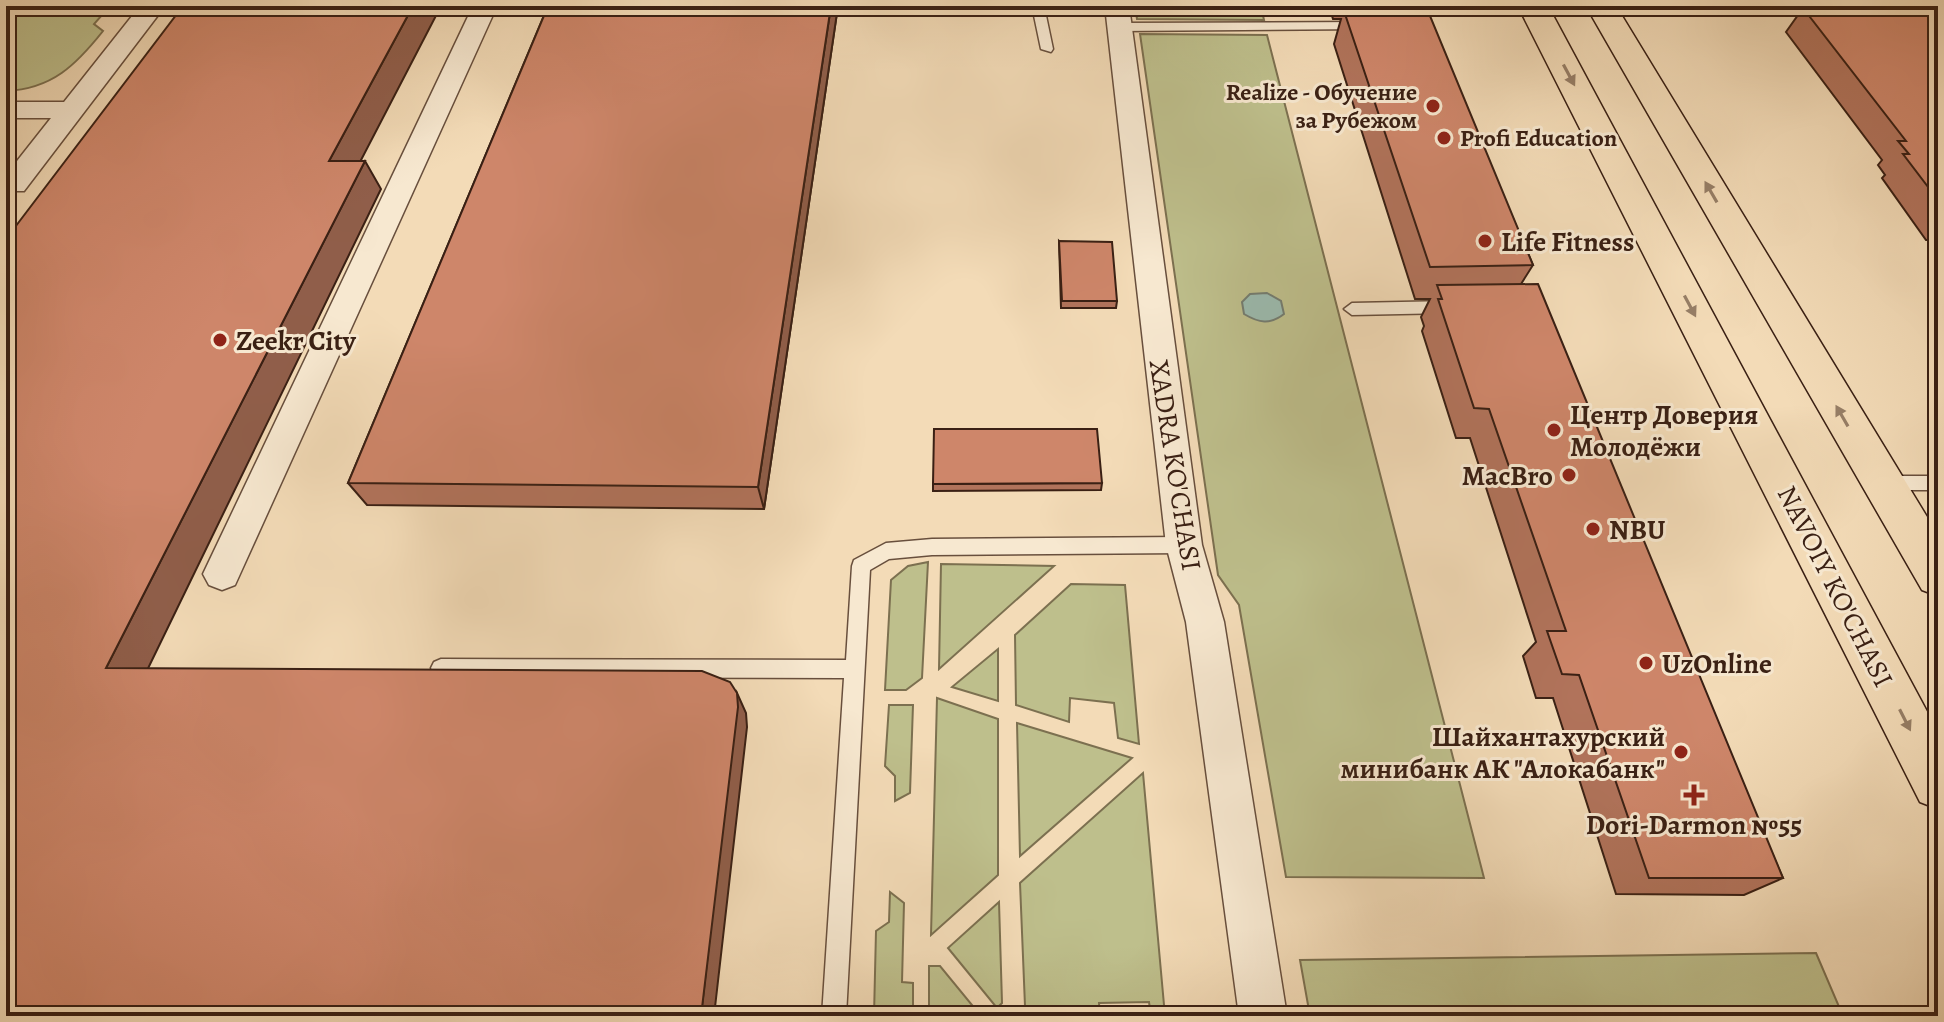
<svg xmlns="http://www.w3.org/2000/svg" width="1944" height="1022" font-family="Alegreya,serif">
<style>
.green{fill:#bebf8c;stroke:#7c7050;stroke-width:2}
.water{fill:#9bbbaf;stroke:#747d71;stroke-width:2}
.lines{fill:none;stroke-linecap:round;stroke-linejoin:round}
.lane-casing{stroke:#684f3d;stroke-width:3}
.street-casing{stroke:#684f3d;stroke-width:3}
.primary-casing{stroke:#3a2014;stroke-width:3}
.lane{fill:#f7e8d0;fill-rule:evenodd}
.street{fill:#f7e8d0;fill-rule:evenodd}
.primary{fill:#f3dbb7;fill-rule:evenodd}
.wall{fill:#b1735b;stroke:#3a2014;stroke-width:2}
.shaded-wall{fill:#905e4a;stroke:#3a2014;stroke-width:2}
.building{fill:#ce866a;stroke:#3a2014;stroke-width:2}
.oneway{fill:#967e66}
.poi-dot{fill:#8f2418;stroke:#f7e8d0;stroke-width:3}
.labels{text-anchor:middle;stroke-width:6;stroke-linejoin:round;paint-order:stroke}
.far-poi-label{font-size:24px;font-weight:bold;fill:#3a2014;stroke:#f7e8d0;text-anchor:end}
.poi-label{font-size:28px;font-weight:bold;fill:#3a2014;stroke:#f7e8d0;text-anchor:start}
.street-label{font-size:28px;fill:#3a2014;stroke:#f7e8d0}
</style>
<rect width="100%" height="100%" fill="#f3dbb7"/>
<filter id="stains"><feTurbulence type="fractalNoise" baseFrequency=".0025" numOctaves="4"/><feColorMatrix values="0 0 0 0 .2 0 0 0 0 .09 0 0 0 0 .02 0 0 0 .5 -.17"/></filter>
<radialGradient id="worn" r=".72"><stop offset=".6" stop-color="#630" stop-opacity="0"/><stop offset="1" stop-color="#630" stop-opacity=".3"/></radialGradient>
<path class="green" d="M6,6h104l-16,18 9,7c-27,34 -51,58 -97,60z
M1135,6h126l3,14 -127,-1z
M1140,34l127,1 217,843 -198,-1 -47,-272 -21,-30z
M928,562l-6,116 -16,12h-21l6,-110 17,-14z
M941,564l113,2 -115,103z
M1071,584l54,1 14,159 -21,-6 -4,-35 -44,-5 -1,24 -53,-17 -1,-70z
M998,649v52l-46,-14z
M937,698l61,21v156l-67,60z
M889,705h24l-3,88 -15,8v-25l-10,-10z
M1017,723l115,35 -112,98z
M1143,773l22,243h-14l-2,-14 -50,1 1,13h-66l-9,-10 -5,-123z
M890,892l14,11 -2,79 11,1v33h-39l2,-85 13,-9z
M999,902l3,101 -5,5 -49,-60z
M1816,953l27,63h-533l-10,-56z
M929,966h11l41,50h-52z"/>
<path class="water" d="M1267,293l14,8 3,13c-14,11 -25,9 -40,0l-2,-12 8,-8z"/>
<g class="lines">
<defs>
<path id="lane" d="M1032,6h12l9,43 -2,3 -10,-3z
M1597,6h341v6l-336,-1z
M1364,22l6,4 -2,3 -248,2 -6,-4 6,-4z
M1450,301l8,6 -8,6 -98,2 -8,-6 8,-6z
M1884,476h54v14h-54l-6,-2 -3,-5 3,-5z
M1184,537l7,2 2,6 -2,6 -7,2 -252,2 -43,4 -19,11 -24,446h-24l22,-338 -403,-1 -7,-3 -3,-6 3,-6 7,-3 405,1 6,-94 2,-6 32,-17 46,-4z"/>
<path id="street" d="M140,6h25l-141,185h-18v-16l45,-57h-45v-16h58z
M473,6h24l-262,579 -13,5 -13,-5 -6,-11z
M1105,6h24l73,539 22,77 63,394h-48l-53,-394 -20,-77z"/>
<path id="primary" d="M1518,6h30l390,726v77l-18,-7z
M1586,6h30l322,529v61l-16,-6z"/>
</defs>
<use href="#lane" class="lane-casing"/>
<use href="#street" class="street-casing"/>
<use href="#primary" class="primary-casing"/>
<use href="#lane" class="lane"/>
<use href="#street" class="street"/>
<use href="#primary" class="primary"/>
</g>
<path class="wall" d="M548,6h290l-74,503 -397,-4 -19,-22z
M1329,6h93l111,259 -12,19 262,594 -39,17 -128,-1 -63,-196h-17l-13,-42 13,-14 -66,-204h-14l-34,-107 2,-5 -3,-9 9,-18h-15l-81,-255 7,-25h-8z
M1803,8h135v239l-5,-7h-7l-44,-62 3,-3 -7,-10 4,-5 -96,-128z
M1059,241l58,60 -1,7h-55z
M1102,483l-1,7 -168,1v-7z"/>
<path class="shaded-wall" d="M413,6h28l-95,183 -17,-28z
M831,6h7l-74,503 -6,-22z
M365,161l16,28 -243,500 -32,-21z
M737,693l9,20 1,14 -33,289h-13z"/>
<path class="building" d="M183,6h230l-84,155h36l-259,507 596,3 28,11 7,11 1,14 -37,309h-695v-777z
M548,6h283l-73,481 -410,-4z
M1349,6h73l2,5h4l105,254 -103,2 -86,-256h7z
M1803,8h135v192l-35,-46h6l-11,-13h8z
M1059,241l53,1 5,59h-55z
M1538,284l245,594h-134l-70,-203 -17,-1 -15,-43h19l-77,-222 -15,-1 -36,-109h4l-5,-14z
M934,429h163l5,54 -169,1z"/>
<defs><path id="oneway-solid" d="M-6-.8H1V-3.2L6.5 0L1 3.2V.8H-6Z" transform="scale(2)"/></defs>
<g class="oneway">
<use href="#oneway-solid" transform="translate(1569 75) rotate(62)"/>
<use href="#oneway-solid" transform="translate(1711 192) rotate(-120)"/>
<use href="#oneway-solid" transform="translate(1690 306) rotate(62)"/>
<use href="#oneway-solid" transform="translate(1842 416) rotate(-120)"/>
<use href="#oneway-solid" transform="translate(1905 720) rotate(63)"/>
</g>
<g class="poi-dot">
<circle cx="1433" cy="106" r="8"/>
<circle cx="1444" cy="138" r="8"/>
<circle cx="1485" cy="241" r="8"/>
<circle cx="220" cy="340" r="8"/>
<circle cx="1554" cy="430" r="8"/>
<circle cx="1569" cy="475" r="8"/>
<circle cx="1593" cy="529" r="8"/>
<circle cx="1646" cy="663" r="8"/>
<circle cx="1681" cy="752" r="8"/>
<path d="M1690 783h8v8h8v8h-8v8h-8v-8h-8v-8h8z"/>
</g>
<g class="labels">
<g class="far-poi-label">
<text x="1417" y="100">Realize - Обучение<tspan x="1417" dy="28">за Рубежом</tspan></text>
<text x="1460" y="146" text-anchor="start">Profi Education</text>
</g>
<g class="poi-label">
<text x="1501" y="251">Life Fitness</text>
<text x="236" y="350">Zeekr City</text>
<text x="1570" y="424">Центр Доверия<tspan x="1570" dy="32">Молодёжи</tspan></text>
<text x="1553" y="485" text-anchor="end">MacBro</text>
<text x="1609" y="539">NBU</text>
<text x="1662" y="673">UzOnline</text>
<text x="1665" y="746" text-anchor="end">Шайхантахурский<tspan x="1665" dy="32">минибанк АК "Алокабанк"</tspan></text>
<text x="1694" y="834" text-anchor="middle">Dori-Darmon №55</text>
</g>
<g class="street-label">
<text transform="translate(1176 465) rotate(81)" y="10">XADRA KO'CHASI</text>
<text transform="translate(1836 586) rotate(63)" y="10">NAVOIY KO'CHASI</text>
</g>
</g>
<rect width="1944" height="1022" fill="none" stroke="#f3dbb7" stroke-width="32"/>
<rect x="8" y="8" width="1928" height="1006" fill="none" stroke="#3a2014" stroke-width="4"/>
<rect x="16" y="16" width="1912" height="990" fill="none" stroke="#3a2014" stroke-width="2"/>
<rect width="100%" height="100%" filter="url(#stains)"/>
<rect width="100%" height="100%" fill="url(#worn)"/>
</svg>
